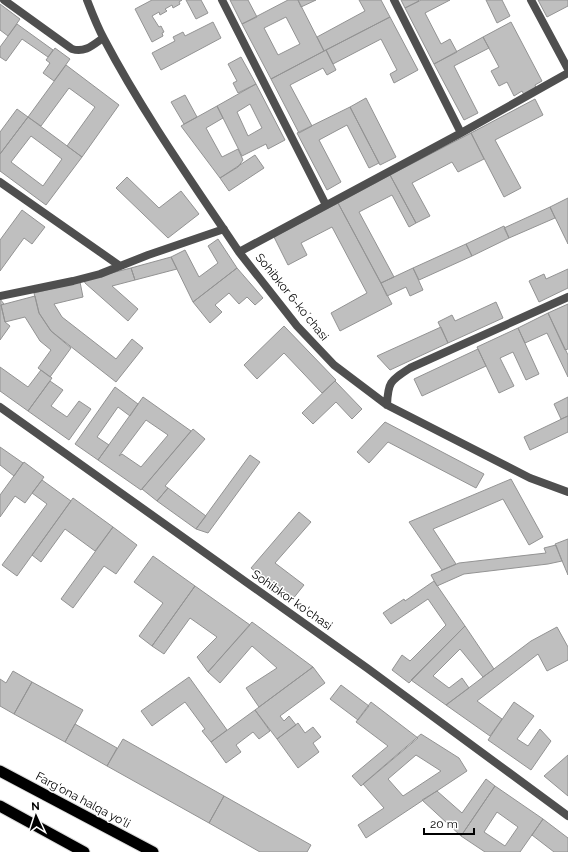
<svg xmlns="http://www.w3.org/2000/svg" width="568" height="852" font-family="Raleway,sans-serif">
<style>
.building{fill:#bfbfbf;stroke:#939393;fill-rule:evenodd}
.lines{fill:none;stroke-linecap:round;stroke-linejoin:round}
.trunk-casing{stroke:#dbdbdb;stroke-width:13}
.minor{stroke:#4f4f4f;stroke-width:8}
.tertiary{stroke:#4f4f4f;stroke-width:8}
.trunk{stroke:#000;stroke-width:11}
.labels{text-anchor:middle;stroke-width:3;stroke-linejoin:round;paint-order:stroke}
.street-label{font-size:12px;fill:#000;stroke:#fff}
</style>
<rect width="100%" height="100%" fill="#fff"/>
<path class="building" d="M152,0h30l-3,2 1,2 -7,4 -1,-3 -7,4 2,2 -7,4 -1,-3 -7,4 7,11 2,-1 3,6 -2,1 1,3 -11,6 -17,-33z
M186,0h15l7,13 -12,6z
M230,0h18l9,17 -15,7z
M288,0h10l26,51 -53,28 -29,-55zM286,17l14,27 -22,11 -14,-27z
M298,0h18l-15,7z
M359,0h22l9,17 -66,34 -7,-14 48,-26z
M401,0h17l1,1 -14,7z
M421,0h29l-25,13 16,31 9,-5 7,13 -23,12 -29,-56z
M486,0h16l8,16 -13,7z
M538,0h30v6l-21,11z
M0,4l20,15 -12,17 -8,-6z
M390,17l28,53 -24,13 -4,-9 7,-4 -16,-31 -48,25 -7,-14z
M213,22l8,16 -60,32 -9,-17 23,-12 -2,-4 10,-5 2,4z
M511,22l31,59 -7,4 1,3 -12,7 -2,-4 -8,5 -7,-14 -8,4 -8,-15 8,-4 -16,-30z
M17,24l36,26 -5,7 -26,-18 -16,22 -6,-4v-10z
M483,37l6,11 -35,18 24,47 -14,7 -30,-56z
M55,48l15,11 -16,22 -11,-8 7,-10 -4,-3z
M326,50l10,20 -9,5 -4,-7 -33,17 22,41 -13,7 -28,-54z
M241,57l15,27 -18,9 -5,-10 4,-2 -9,-17z
M66,65l53,40 -37,52 -15,-11 28,-39 -26,-19 -28,38 -13,-9z
M256,84l29,56 -17,9 -2,-5 -24,12 -25,-50zM250,104l12,24 -14,8 -11,-24z
M185,95l12,22 -13,7 -13,-22z
M366,98l30,59 -16,8 -30,-58z
M535,99l8,16 -48,25 26,48 -17,9 -33,-64z
M217,106l6,12 -17,10 16,29 16,-8 5,11 -5,7 -18,11 -39,-52z
M350,107l29,56 -10,5 -22,-43 -28,15 22,42 -14,8 -30,-57z
M17,109l11,8 -28,37v-22z
M28,117l54,40 -36,48 -46,-34v-17zM31,136l31,23 -19,27 -32,-24z
M471,133l13,26 -26,13 -6,-10 -40,21 18,33 -14,7 -26,-48z
M255,155l9,13 -35,23 -9,-13z
M390,175l26,48 -7,4 -17,-32 -33,17 35,65 -13,6 -43,-80z
M127,177l32,31 22,-17 18,23 -31,24 -52,-50z
M568,198v46l-18,-37z
M338,203l54,101 -52,27 -9,-18 36,-20 -35,-66 -31,16 6,12 -19,10 -14,-28z
M550,207l5,11 -46,20 -5,-10z
M22,210l23,17 -13,17 -8,-6 -24,33v-31z
M504,226l5,12 -37,18 -6,-12z
M218,239l19,29 -44,34 -22,-45 14,-7 14,27 19,-14 -10,-17z
M466,244l6,12 -53,24 -6,-12z
M171,257l6,12 -42,11 -4,-12z
M131,268l4,12 -23,6 26,23 -10,12 -43,-38 -1,-3z
M237,268l26,30 -8,7 -8,-8 -8,7 -10,-11 -14,12 7,7 -12,11 -17,-21z
M413,268l10,22 -13,6 -4,-9 -19,9 -6,-13z
M568,269v19l-29,14 -10,-21 15,-7 2,5z
M80,282l3,15 -29,7 8,13 54,42 16,-20 11,9 -27,34 -65,-51 -12,-18 -5,-20z
M35,296l4,17 12,18 20,17 -21,29 -12,-9 13,-18 -11,-9 -15,-24 -20,5 -4,-17z
M0,299l4,5 -3,1 4,17 5,4 -10,14z
M496,302l7,16 -55,25 -10,-21 14,-7 3,6z
M568,304v45l-3,1 -17,-37z
M548,313l20,42v22l-21,-44 -22,10 -7,-15z
M284,326l52,54 -14,13 -38,-40 -27,26 -13,-14z
M441,327l7,16 -58,27 -13,-14z
M518,328l21,46 -13,6 -13,-28 -13,6 14,28 -15,7 -22,-46z
M478,349l8,17 -64,30 -8,-17z
M0,367l28,20 13,-17 11,8 -24,33 -28,-20z
M50,381l13,9 -12,16 16,11 12,-16 12,8 -22,31 -41,-29z
M335,381l27,28 -10,10 -16,-17 -23,22 -11,-11z
M115,387l23,17 -8,12 -12,-9 -21,30 12,8 -11,15 -23,-16z
M143,397l48,34 -50,59 -43,-30zM146,420l22,15 -27,32 -19,-13 -3,2z
M568,397v19l-7,3 -7,-15z
M568,416v16l-38,18 -6,-13z
M385,422l99,52 -8,14 -88,-46 -19,21 -12,-11z
M193,429l12,10 -40,47 3,2 -11,13 -15,-12z
M0,447l23,16 -9,13 -14,-11z
M250,455l10,7 -52,71 -12,-4z
M24,462l20,15 -19,26 -10,-7 -15,21v-22z
M511,479l32,58 -14,8 -26,-46 -70,30 23,35 -14,6 -33,-48z
M42,480l29,21 -54,75 -15,-11 45,-61 -15,-11z
M168,488l38,28 -10,13 -39,-28z
M73,498l40,29 -18,24 -30,-22 -24,33 -9,-7z
M299,512l12,10 -36,41 29,22 -12,15 -41,-32z
M113,527l24,18 -21,29 -12,-8 -31,42 -12,-9z
M568,539v36l-13,-31z
M556,545l6,16 -14,3 -84,10 -27,12 -6,-11 28,-12 87,-10 -2,-5z
M153,556l42,30 -43,60 -13,-10 24,-33 -29,-21z
M434,581l31,45 -56,57 -17,-13 10,-15 8,6 36,-36 -18,-26 -37,25 -8,-11 21,-14 1,2z
M195,586l55,39 -42,47 -11,-15 20,-20 -27,-19 -26,36 -12,-8z
M252,622l61,45 -54,40 -13,-19 31,-20 -25,-22 -32,37 -12,-11z
M465,626l29,43 -11,8 -23,-28 -27,27 16,12 13,-10 7,10 -23,17 -35,-25z
M557,627l11,20v13l-21,11 -9,-17 -61,47 25,18 -12,17 -44,-31 85,-64z
M313,667l12,16 -45,33 4,5 5,-5 7,9 -19,14 -22,-29z
M13,671l19,11 -18,32 -14,-8v-27l6,4z
M189,677l38,53 -16,12 -9,-11 3,-2 -20,-27 -33,24 -11,-15z
M32,682l51,28 -18,32 -51,-28z
M341,685l28,21 -11,14 -28,-21z
M371,702l47,36 -57,48 -9,-10 36,-30 -32,-24z
M514,702l20,14 -17,23 11,7 12,-17 11,12 -20,29 -43,-30z
M255,710l15,21 -11,8 -6,-7 -17,13 5,7 -15,11 -15,-21z
M298,723l7,10 8,-6 8,10 -8,6 6,9 -21,16 -21,-29z
M75,724l42,24 -10,18 -42,-24z
M421,734l38,24 8,13 -101,67 -8,-13 26,-17 -21,-24zM416,755l25,16 -38,25 -15,-17z
M123,739l101,57 -15,27 -102,-57z
M568,755v41l-24,-20z
M486,779l9,7 -34,50 -39,-36 15,-9 25,22z
M495,786l48,33 -23,33h-35l-24,-16zM497,812l21,15 -13,19 -21,-14z
M224,796l87,49 -4,7h-47l-51,-29z
M543,819l25,19v14h-14l-22,-17z"/>
<g class="lines">
<defs>
<path id="trunk" d="M0,771l153,81
M0,806l84,46"/>
</defs>
<use href="#trunk" class="trunk-casing"/>
<path class="minor" d="M4,0l68,49c13,4 21,-4 31,-11
M87,0c5,13 10,26 17,39 39,74 88,143 135,213
M222,0l104,205
M394,0l67,133
M531,0l37,69
M568,73l-107,60 -222,119 58,74 37,39 53,40 143,73 38,14
M0,182l120,84
M0,296l73,-15 27,-7 48,-19 76,-26
M387,405c1,-23 3,-24 23,-37l158,-71"/>
<path class="tertiary" d="M0,407l367,261 201,148"/>
<use href="#trunk" class="trunk"/>
</g>
<g class="labels">
<g class="street-label">
<text transform="translate(292 297) rotate(51)" y="4">Sohibkor 6-koʼchasi</text>
<text transform="translate(292 600) rotate(35)" y="4">Sohibkor ko'chasi</text>
<text transform="translate(83 800) rotate(28)" y="4">Farg‘ona halqa yo‘li</text>
</g>
</g>
<g transform="translate(36 816) rotate(357)" stroke="#ffffff" stroke-width="3" paint-order="stroke">
<path d="M0-3L7 15L0 10L-7 15Z" fill="#000000"/>
<text y="-6" font-size="11" font-weight="bold" text-anchor="middle" fill="#000000">N</text>
</g>
<path d="M424 828v6h50v-6" fill="none" stroke="#000000" stroke-width="2"/>
<text x="430" y="828" font-size="12" fill="#000000" stroke="#ffffff" stroke-width="3" paint-order="stroke">20 m</text>
</svg>
